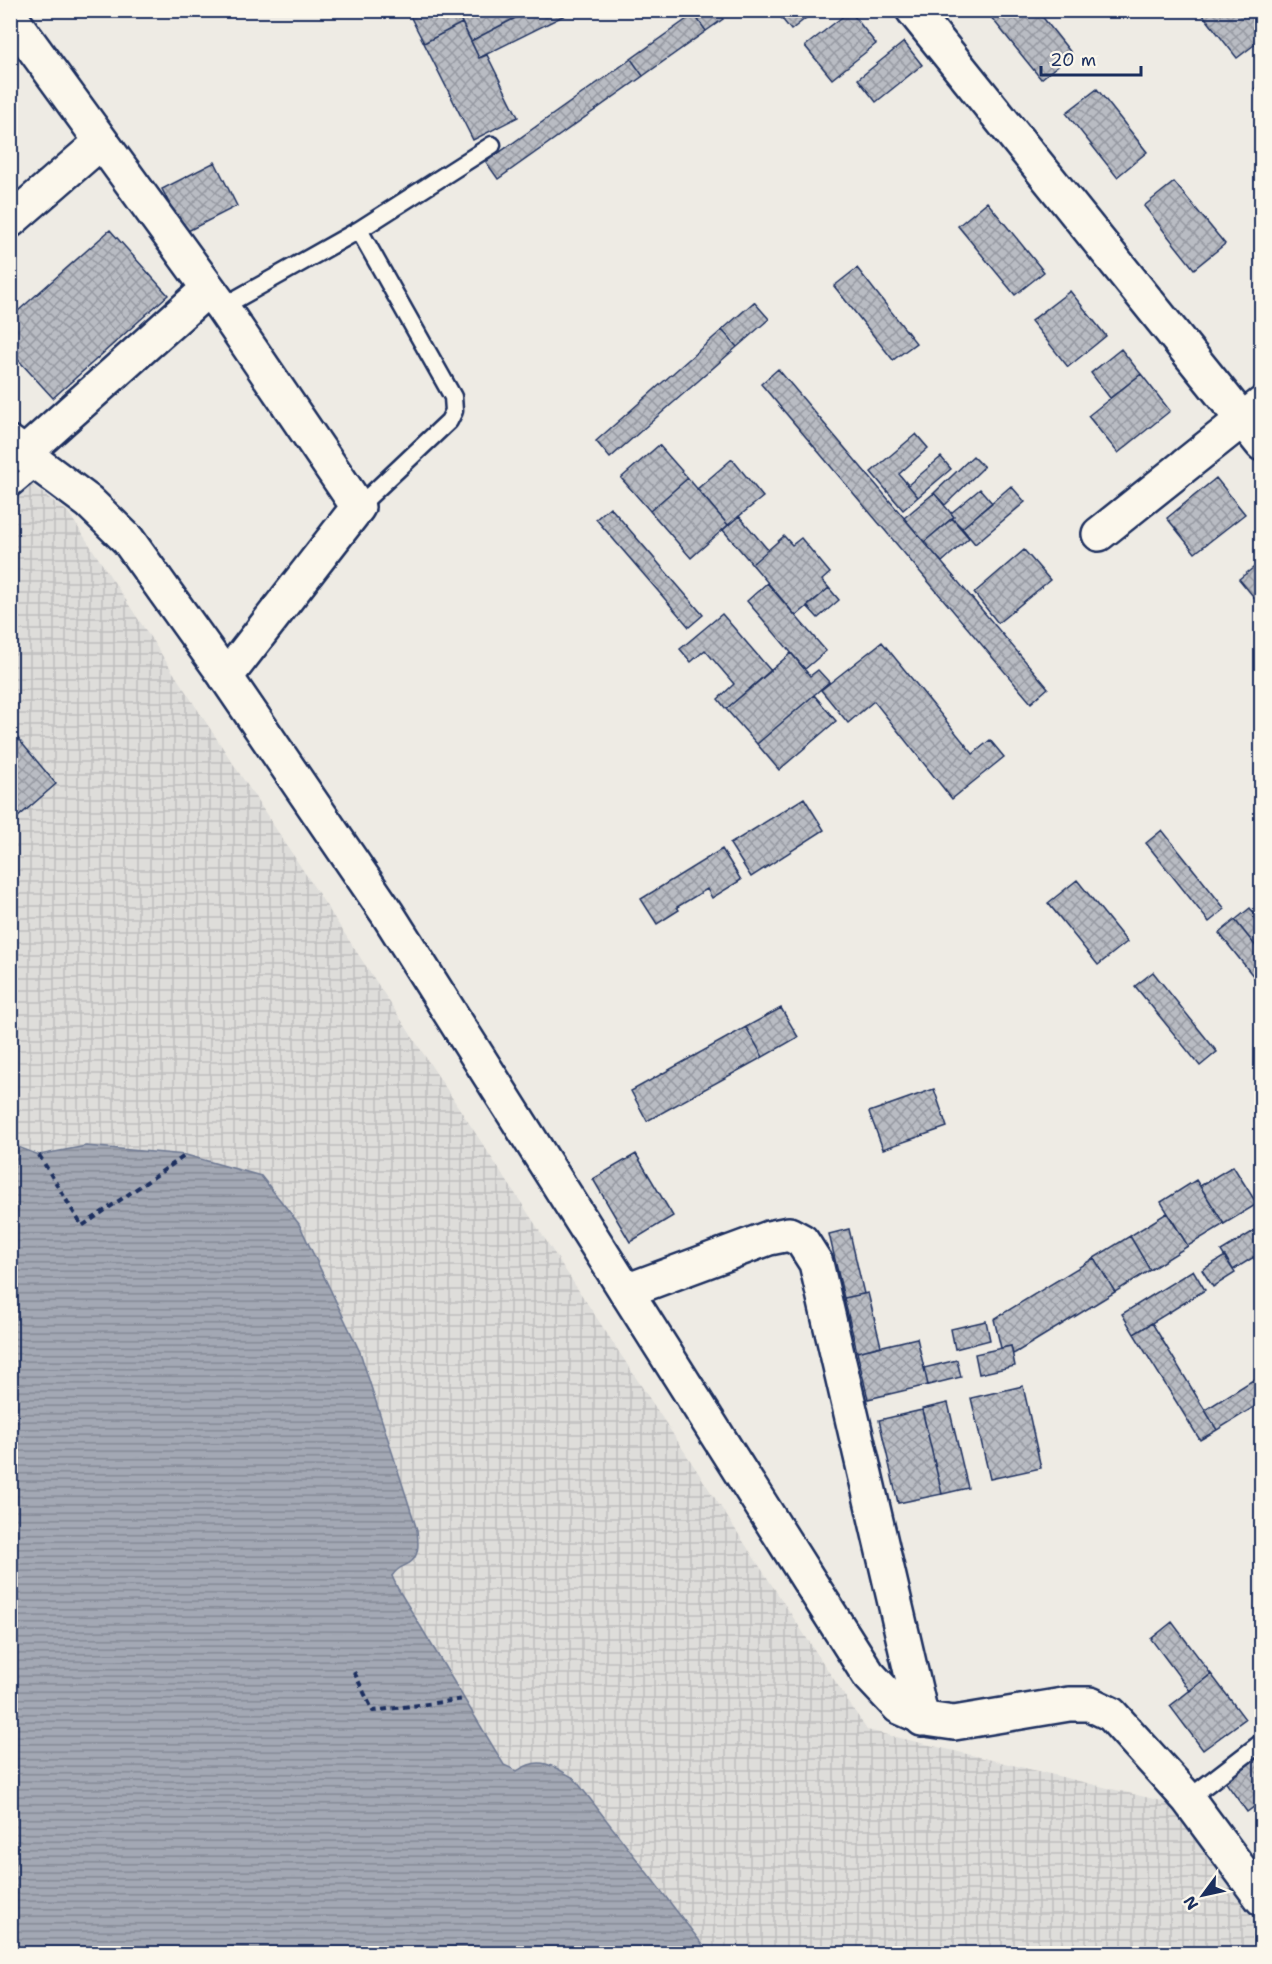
<svg xmlns="http://www.w3.org/2000/svg" width="1272" height="1964" font-family="'Shantell Sans',sans-serif">
<style>
.industrial{fill:url(#industrial-grid)}
.water{fill:url(#water-rules);stroke:#6d7892;stroke-width:1.5}
.building{fill:url(#building-cross-hatch);stroke:#1b2f5e;stroke-width:1.5}
.lines{fill:none;stroke-linecap:round;stroke-linejoin:round}
.service-casing{stroke:#1b2f5e;stroke-width:21}
.minor-casing{stroke:#1b2f5e;stroke-width:38}
.tertiary-casing{stroke:#1b2f5e;stroke-width:38}
.path{stroke:#1b2f5e;stroke-width:4;stroke-dasharray:6 4.5;stroke-linecap:butt}
.service{stroke:#fbf7ec;stroke-width:16}
.minor{stroke:#fbf7ec;stroke-width:33}
.tertiary{stroke:#fbf7ec;stroke-width:33}
</style>
<defs>
<pattern id="industrial-grid" width="8" height="8" patternUnits="userSpaceOnUse" patternTransform="scale(1.5)"><rect width="8" height="8" fill="#deddda"/><path d="M0 4h8M4 0v8" fill="none" stroke="#bebebe"/></pattern>
<pattern id="water-rules" width="6" height="5" patternUnits="userSpaceOnUse" patternTransform="scale(1.5)"><rect width="6" height="5" fill="#a3a8b4"/><path d="M0 2.5h6" fill="none" stroke="#848996"/></pattern>
<pattern id="building-cross-hatch" width="8" height="8" patternUnits="userSpaceOnUse" patternTransform="scale(1.5)"><rect width="8" height="8" fill="#b9bcc3"/><path d="M0 0l8 8M0 8l8-8" fill="none" stroke="#9699a2"/></pattern>
</defs>
<rect width="100%" height="100%" fill="#eeebe4"/>
<filter id="ink" filterUnits="userSpaceOnUse"><feTurbulence type="fractalNoise" baseFrequency=".0167" numOctaves="2"/><feDisplacementMap in="SourceGraphic" scale="12" xChannelSelector="R" yChannelSelector="G"/><feConvolveMatrix kernelMatrix="1 2 1 2 8 2 1 2 1" color-interpolation-filters="sRGB"/></filter>
<g filter="url(#ink)">
<path class="industrial" d="M10,469l58,43 799,1218 303,73 91,122v28h-552l-135,-175 -57,-7 -13,-6 -106,-176 -6,-12 5,-9 -311,-422 -47,9 -28,-11z"/>
<path class="water" d="M10,1144l29,11 47,-9 100,9 75,21 38,48 61,128 57,178c1,10 3,23 -5,31 -7,7 -12,3 -20,15l6,13 106,176 13,6c24,-16 35,-5 57,7l135,175h-698z"/>
<path class="building" d="M407,10h49l6,13 -38,20z
M456,10h74l-59,31z
M531,10h44l-96,48 -8,-17z
M691,10h26l6,9 -17,12z
M775,10h41l-25,20z
M998,10h39l35,44 -31,25 -51,-63z
M1199,10h60l3,4v25l-25,19z
M850,11l26,33 -44,35 -27,-33z
M694,14l12,17 -63,45 -12,-17z
M462,23l17,35 8,-3 31,62 -45,23 -49,-97z
M904,42l18,23 -46,37 -18,-23z
M631,59l12,17 -145,103 -12,-17z
M1262,83v15l-8,-9z
M1097,89l50,63 -30,25 -51,-64z
M215,162l22,44 -53,27 -22,-44z
M1174,182l51,62 -31,25 -50,-63z
M987,202l57,70 -29,23 -57,-69z
M110,230l58,65 -115,103 -43,-47v-33z
M857,268l59,75 -23,17 -59,-74z
M1070,291l36,45 -38,31 -37,-46z
M754,302l15,17 -32,28 -15,-17z
M722,330l15,17 -127,111 -14,-17z
M1121,349l20,25 -31,24 -19,-25z
M778,369l270,319 -17,15 -270,-319z
M1141,374l29,37 -52,42 -30,-37z
M916,434l12,14 -29,26 19,23 -15,13 -32,-38z
M659,445l29,33 -38,33 -29,-33z
M973,456l11,11 -39,38 -11,-12z
M941,457l10,12 -33,28 -10,-12z
M732,459l31,38 -35,28 -31,-36z
M688,478l40,47 -37,33 -41,-47z
M1216,478l29,36 -50,39 -28,-35z
M1011,486l14,16 -50,42 -13,-16z
M980,489l12,14 -30,25 -10,-10 2,-1 -3,-4z
M934,493l20,24 -30,25 -20,-24z
M610,507l93,108 -14,12 -93,-108z
M739,516l29,34 -16,14 -29,-34z
M952,518l17,20 -27,24 -18,-20z
M784,536l8,9 9,-7 29,35 -8,7 7,8 -33,28 -44,-52z
M1024,550l26,30 -52,43 -24,-30z
M1262,561v46l-23,-28z
M767,583l59,68 -21,18 -58,-68z
M829,588l10,12 -21,18 -11,-12z
M722,614l49,57 -45,38 -8,-10 16,-15 -29,-34 -14,12 -11,-13z
M882,642l91,112 17,-14 14,17 -52,42 -78,-98 -26,22 -27,-33z
M791,653l19,23 8,-6 11,12 -72,62 -31,-35z
M814,695l22,26 -57,49 -22,-26z
M10,729l46,55 -46,40z
M804,798l20,32 -73,47 -21,-33z
M1162,830l63,79 -16,13 -63,-79z
M722,849l19,31 -29,18 -5,-9 -30,18 2,3 -22,14 -16,-25z
M1077,880l50,62 -29,23 -50,-62z
M1250,908l12,15v31l-27,-34z
M1235,920l27,34v33l-43,-54z
M1153,972l64,80 -17,14 -65,-80z
M781,1008l17,29 -35,20 -17,-30z
M746,1027l17,30 -116,64 -16,-30z
M934,1089l13,38 -64,22 -14,-37z
M636,1154l37,62 -43,26 -37,-63z
M1233,1166l24,38 -33,20 -24,-38z
M1196,1180l28,44 -36,22 -27,-44z
M1167,1213l21,33 -38,24 -20,-34z
M1262,1226v26l-29,18 -12,-19z
M849,1229l15,65 -20,4 -15,-64z
M1130,1236l20,34 -35,22 -21,-34z
M1262,1252v19l-9,-14z
M1225,1256l10,17 -22,14 -11,-17z
M1094,1258l21,34 -100,61 -2,1 -2,-8 -10,2 -7,-29z
M1193,1270l12,20 -71,44 -12,-20z
M868,1293l13,53 -24,6 -13,-54z
M986,1321l4,19 -35,9 -4,-20z
M1152,1323l65,107 -17,10 -66,-106z
M917,1338l11,47 -60,14 -11,-47z
M1011,1346l4,20 -36,8 -4,-20z
M957,1360l4,17 -33,8 -4,-17z
M1262,1375v18l-9,-13z
M1253,1380l9,13v9l-45,28 -12,-20z
M1023,1386l18,82 -51,11 -19,-81z
M948,1403l20,85 -26,6 -20,-85z
M922,1410l20,84 -44,9 -19,-83z
M1172,1622l39,52 -21,17 -39,-52z
M1211,1674l34,45 -42,31 -33,-44z
M1256,1756l6,7v38l-15,11 -23,-32z"/>
<g class="lines">
<defs>
<path id="service" d="M222,307l137,-77 133,-85
M10,490l30,-25
M358,507l91,-86 5,-10 -1,-14 -94,-167
M1188,1799l74,-57"/>
<path id="minor" d="M913,10l349,434
M10,16l212,291 136,200 -132,170
M10,221l91,-79
M24,454l184,-165
M1099,534l163,-130
M626,1291l143,-53 20,-4 13,7 14,22 106,456"/>
<path id="tertiary" d="M10,443l79,59 39,38 98,137 161,236 481,761 31,33 27,12 28,4 115,-19h21l21,10 77,85 74,100"/>
</defs>
<use href="#service" class="service-casing"/>
<use href="#minor" class="minor-casing"/>
<use href="#tertiary" class="tertiary-casing"/>
<path class="path" d="M39,1155l43,71 104,-71
M354,1672l19,39 92,-12"/>
<use href="#service" class="service"/>
<use href="#minor" class="minor"/>
<use href="#tertiary" class="tertiary"/>
</g>
</g>
<rect width="1272" height="1964" fill="none" stroke="#fbf7ec" stroke-width="36"/>
<rect x="18" y="18" width="1236" height="1928" fill="none" stroke="#1b2f5e" stroke-width="2" filter="url(#ink)"/>
<g transform="translate(1203 1895) rotate(237)" stroke="#fbf7ec" stroke-width="4.5" paint-order="stroke">
<path d="M0-4.5L10 22L0 15L-10 22Z" fill="#1b2f5e"/>
<text y="-9" font-size="16" font-weight="bold" text-anchor="middle" fill="#1b2f5e">N</text>
</g>
<path d="M1041 66v9h100v-9" fill="none" stroke="#1b2f5e" stroke-width="3"/>
<text x="1050" y="66" font-size="18" fill="#1b2f5e" stroke="#fbf7ec" stroke-width="4.5" paint-order="stroke">20 m</text>
</svg>
